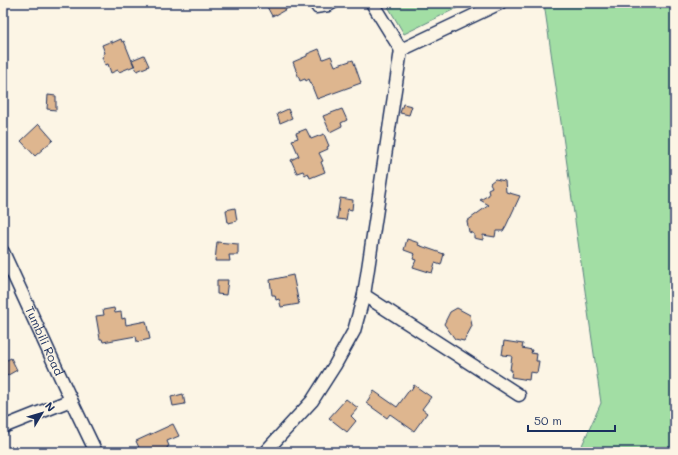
<svg xmlns="http://www.w3.org/2000/svg" width="678" height="455" font-family="Mali,sans-serif">
<style>
.green{fill:#a2dea4;stroke:#5e8681}
.building{fill:#deb68f;stroke:#1b2f5e}
.lines{fill:none;stroke-linecap:round;stroke-linejoin:round}
.service-casing{stroke:#1b2f5e;stroke-width:9}
.minor-casing{stroke:#1b2f5e;stroke-width:15}
.service{stroke:#fcf5e5;stroke-width:6}
.minor{stroke:#fcf5e5;stroke-width:12}
.labels{text-anchor:middle;stroke-width:3;stroke-linejoin:round;paint-order:stroke}
.street-label{font-size:12px;fill:#1b2f5e;stroke:#fcf5e5}
</style>
<rect width="100%" height="100%" fill="#fcf5e5"/>
<filter id="ink" filterUnits="userSpaceOnUse"><feTurbulence type="fractalNoise" baseFrequency=".025" numOctaves="2"/><feDisplacementMap in="SourceGraphic" scale="8" xChannelSelector="R" yChannelSelector="G"/><feConvolveMatrix kernelMatrix="1 2 1 2 8 2 1 2 1" color-interpolation-filters="sRGB"/></filter>
<g filter="url(#ink)">
<path class="green" d="M386,3h81l-63,31z
M544,3h131v449h-96l22,-49z"/>
<path class="building" d="M265,3h32l-21,12v-1l-4,2z
M121,39l1,3 2,-1 10,25 -15,6 -1,-2 -7,3 -3,-9 -3,1 -3,-8 2,-1 -1,-2 2,-1 -3,-8 10,-4v2z
M319,49l4,10 8,-3 4,10 18,-6 8,23 -44,16 -8,-20 -3,2 -1,-2 -5,2 -7,-19 14,-6v-2z
M144,55l5,11 -12,5 -5,-11z
M48,95l8,1v14l-9,-1z
M403,104l9,2 -3,9 -9,-2z
M288,109l4,9 -12,5 -3,-9z
M342,109l5,11 -6,3 1,3 -12,6 -7,-16z
M39,124l14,16 -18,16 -14,-15z
M306,129l5,10 13,-5 5,12 -2,1 1,2 -9,4 4,8 -2,1 4,10 -15,6 -2,-5 -3,2 -2,-4 -6,2 -6,-13 8,-4 -7,-16 6,-2 -2,-5z
M495,179l10,2 1,11 14,4 -14,30 -3,5h-7l-1,6 -12,-2v5l-9,-2v-4l-5,-2 -2,-11 22,-16 -9,-5 9,-5 -1,-6 4,-2 -2,-4z
M340,198l13,2 -1,10 -4,-1 -2,11 -9,-1z
M235,208l2,13 -9,2 -2,-13z
M407,239l12,4 -1,2 26,9 -3,11 -6,-2 -3,10 -19,-6 3,-7 -3,-1 2,-5 -11,-4z
M217,242l21,2v11h-9l1,6h-15z
M293,275l6,29 -18,3 -2,-8 -3,1 -1,-5h-3l-2,-15z
M217,280h11l-2,15 -9,-1z
M114,308l1,5 6,-1 1,7 3,-1 1,7 20,-4 4,18 -13,3 -1,-6 -33,6 -1,-3h-2l-4,-23 8,-1 -1,-5z
M457,308l13,7 2,11 -8,15 -9,-2 -11,-15 6,-12z
M504,341l19,3 -1,4 10,2 -1,3 6,1 -1,7h3l-2,12 -7,-1 -1,8 -18,-3 1,-7h-2l2,-14 -10,-1z
M11,358l6,12 -14,8v-16z
M414,385l17,12 -9,12 5,4 -13,18 -24,-17 -3,4 -21,-15 8,-12 23,16 13,-18 1,1z
M183,394l2,10 -12,2 -2,-9z
M346,399l12,9 -7,8 5,5 -9,11 -18,-14z
M173,424l6,12 -12,5 2,5 -2,1 2,5h-28l-5,-11z"/>
<g class="lines">
<defs>
<path id="service" d="M311,3l5,7 13,-2 9,-5"/>
<g id="minor">
<path d="M372,3l29,47"/>
<path d="M401,50l99,-47"/>
<path id="s1" d="M3,252l68,148 25,52"/>
<path d="M364,295l155,100"/>
<path d="M3,427l68,-27"/>
<path d="M265,452l47,-51 23,-36 19,-34 10,-36 37,-245"/>
</g>
</defs>
<use href="#service" class="service-casing"/>
<use href="#minor" class="minor-casing"/>
<use href="#service" class="service"/>
<use href="#minor" class="minor"/>
</g>
</g>
<g class="labels">
<g class="street-label">
<text dy="4" stroke="none"><textPath href="#s1" startOffset="98">Tumbili Road</textPath></text>
</g>
</g>
<rect width="678" height="455" fill="none" stroke="#fcf5e5" stroke-width="16"/>
<rect x="8" y="8" width="662" height="439" fill="none" stroke="#1b2f5e" stroke-width="1.5" filter="url(#ink)"/>
<g transform="translate(42 413) rotate(52)" stroke="#fcf5e5" stroke-width="3" paint-order="stroke">
<path d="M0-3L7 15L0 10L-7 15Z" fill="#1b2f5e"/>
<text y="-6" font-size="11" font-weight="bold" text-anchor="middle" fill="#1b2f5e">N</text>
</g>
<path d="M528 425v6h87v-6" fill="none" stroke="#1b2f5e" stroke-width="2"/>
<text x="534" y="425" font-size="12" fill="#1b2f5e" stroke="#fcf5e5" stroke-width="3" paint-order="stroke">50 m</text>
</svg>
